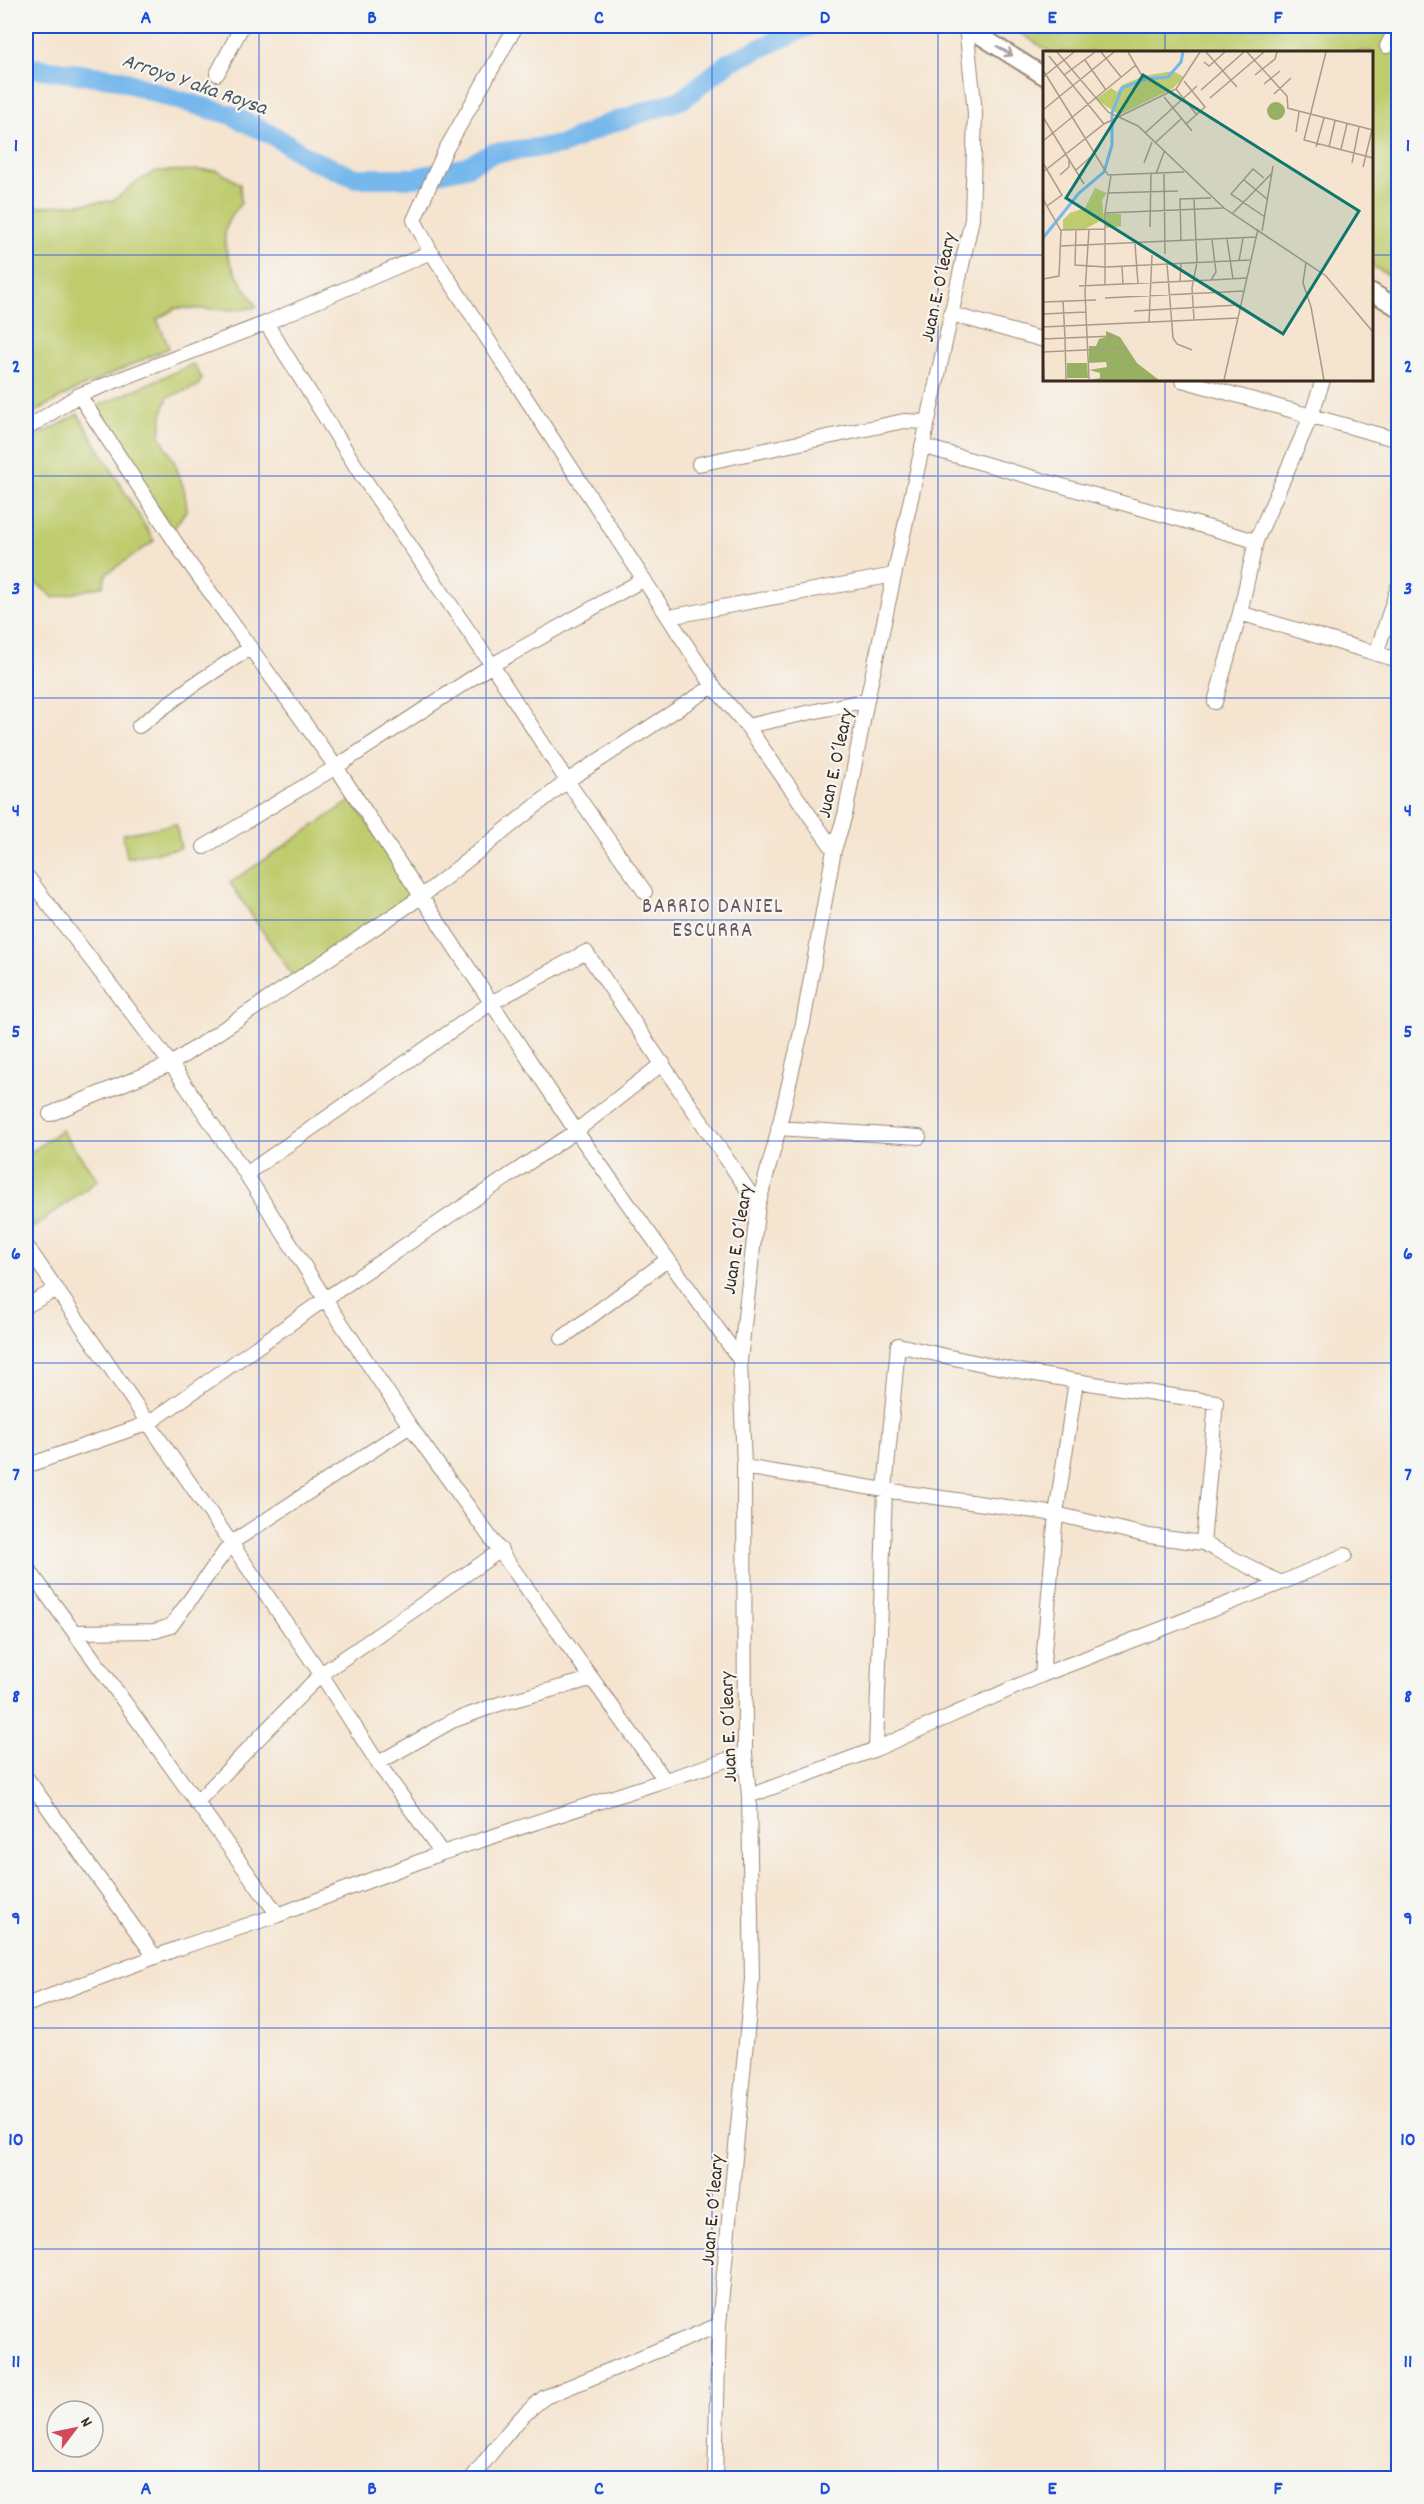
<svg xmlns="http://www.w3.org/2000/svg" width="1424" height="2504" font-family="Dekko,sans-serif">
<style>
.green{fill:#bfcc6e;stroke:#7d7b46;stroke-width:1.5}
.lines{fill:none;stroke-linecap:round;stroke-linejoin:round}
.river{stroke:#77b8ec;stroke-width:20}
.minor-casing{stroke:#988776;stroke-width:16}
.major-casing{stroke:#988776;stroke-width:20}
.minor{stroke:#fff;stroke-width:14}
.major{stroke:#fff;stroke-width:16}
.oneway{stroke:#a79f9a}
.grid{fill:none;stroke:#1d4ed8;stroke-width:1.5;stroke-opacity:0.55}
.labels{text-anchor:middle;stroke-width:4.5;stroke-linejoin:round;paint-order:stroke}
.street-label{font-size:20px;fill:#3b2a1e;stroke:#f6f6f2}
.water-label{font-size:21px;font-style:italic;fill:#4d555c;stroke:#f6f6f2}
.neighbourhood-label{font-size:21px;letter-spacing:1.5px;fill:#6b585e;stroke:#f6f6f2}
.inset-river{fill:none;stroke:#77b8ec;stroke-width:3}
.inset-road{fill:none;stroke:#ab9a88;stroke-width:1.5}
.view{fill:#0f766e;fill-opacity:0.15;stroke:#0f766e;stroke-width:3}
.inset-edge{fill:none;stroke:#3b2a1e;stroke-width:3}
.neatline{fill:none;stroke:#1d4ed8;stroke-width:2}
.grid-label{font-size:20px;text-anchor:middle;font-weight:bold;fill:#1d4ed8}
</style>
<rect width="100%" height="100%" fill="#f6f6f2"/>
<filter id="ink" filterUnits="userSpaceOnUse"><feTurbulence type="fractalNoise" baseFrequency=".0167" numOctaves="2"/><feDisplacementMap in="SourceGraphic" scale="12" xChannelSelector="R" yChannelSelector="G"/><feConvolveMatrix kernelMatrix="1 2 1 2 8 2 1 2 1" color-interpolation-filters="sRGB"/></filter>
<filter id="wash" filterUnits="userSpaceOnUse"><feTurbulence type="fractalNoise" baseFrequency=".008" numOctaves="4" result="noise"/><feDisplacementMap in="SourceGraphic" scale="24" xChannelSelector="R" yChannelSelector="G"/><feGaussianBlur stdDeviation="1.35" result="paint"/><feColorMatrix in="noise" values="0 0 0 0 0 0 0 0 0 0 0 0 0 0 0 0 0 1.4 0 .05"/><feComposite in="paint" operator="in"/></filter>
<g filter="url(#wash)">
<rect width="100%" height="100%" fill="#f5e4cf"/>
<path class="green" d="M1009,26h389v254l-26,-14v-214h-322z
M217,170l23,14 1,19c-4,6 -11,12 -13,19 -13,30 15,61 29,85l-20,3 -61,-2 -19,11 12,29 -96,43 -47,26v-209l87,-7 22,-18 21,-12z
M193,364l9,14 -4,8 -30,11 -5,13 -3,26 14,25 10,28 3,20 -15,22 -77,-124z
M78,414l76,127 -48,33 -3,12 -49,12 -19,-16 -9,-13v-126z
M352,800l65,96 -123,82 -64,-95z
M176,824l5,24 -54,10 -4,-24z
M61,1130l37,50 -65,48 -7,-10v-62z"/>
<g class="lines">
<path class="river" d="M26,67l92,12 50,18 63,18 43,21 36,23 46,19h58l52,-11 27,-14 69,-8 43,-20 78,-26 46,-37 80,-36"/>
</g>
</g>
<g filter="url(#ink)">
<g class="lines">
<defs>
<path id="minor" d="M516,26l-71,125 -31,69 17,32 282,434 34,40 87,124
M1387,46l11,-20
M217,74l25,-48
M951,314l93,26
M266,323l94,150 132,192 75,116 78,111
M1182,380l216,60
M79,395l108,165 149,207 240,364 164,229
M26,429l53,-34 187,-72 165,-71
M922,446l334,95
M699,464l205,-43 22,1
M1240,613l158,47
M669,617l225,-42
M1376,654l22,-67
M1215,702l25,-89 16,-72 55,-125 12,-36
M139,726l53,-40 58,-38
M747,726l120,-26
M204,847l132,-80 156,-102 152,-86
M26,875l145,189 75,110 79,125 85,127 255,354
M50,1114l121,-50 250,-167 146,-116 146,-95
M778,1128l141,9
M246,1174l245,-171 95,-51 172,253
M26,1245l295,429 57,89 64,90
M26,1306l31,-17
M562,1338l105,-78
M26,1466l123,-43 176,-124 251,-168 87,-68
M744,1467l141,23 171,24 93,22 54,7 78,40
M26,1566l48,66 81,-1 16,-5 60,-83 179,-117
M74,1632l204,283
M1042,1675l14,-161 20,-133
M876,1749l9,-259 13,-145c105,26 211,42 318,57l-13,141
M378,1763l74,-42 47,-17 92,-25
M26,1777l129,180
M749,1796l127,-47 166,-74 239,-92 64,-28
M196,1803l125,-129 180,-124
M26,2005l153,-57 99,-33 164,-62 303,-99
M472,2478c23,-29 43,-59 73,-81l174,-72
M715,2478l4,-153 33,-346 -3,-183 -4,-42 -1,-287 -4,-107 18,-155 17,-61 28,-121 31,-173 11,-35 22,-115 105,-481 3,-106 -9,-87"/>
<path id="major" d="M965,26l79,50
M1372,292l26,16"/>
</defs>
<use href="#minor" class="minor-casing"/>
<use href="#major" class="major-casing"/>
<use href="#minor" class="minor"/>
<use href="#major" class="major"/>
</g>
<defs><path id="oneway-shaft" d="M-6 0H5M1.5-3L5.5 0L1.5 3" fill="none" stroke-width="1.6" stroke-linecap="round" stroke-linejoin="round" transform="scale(1.5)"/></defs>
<use class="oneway" href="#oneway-shaft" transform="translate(1005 51) rotate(32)"/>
</g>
<path class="grid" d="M259,26v2452M486,26v2452M712,26v2452M938,26v2452M1165,26v26M26,255h1018M1372,255h26M1165,380v2098M26,476h1372M26,698h1372M26,920h1372M26,1141h1372M26,1363h1372M26,1584h1372M26,1806h1372M26,2028h1372M26,2249h1372"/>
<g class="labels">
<g class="street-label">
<text transform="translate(937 287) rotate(-78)" y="7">Juan E. O´leary</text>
<text transform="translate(834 763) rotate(-78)" y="7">Juan E. O´leary</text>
<text transform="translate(736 1239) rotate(-81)" y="7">Juan E. O´leary</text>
<text transform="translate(727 1727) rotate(-92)" y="7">Juan E. O´leary</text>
<text transform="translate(711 2210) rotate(-85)" y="7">Juan E. O´leary</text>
</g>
<g class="water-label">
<text transform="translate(195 83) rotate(19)" y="7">Arroyo Y aka Roysa</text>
</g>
<g class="neighbourhood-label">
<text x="713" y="912">BARRIO DANIEL<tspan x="713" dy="24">ESCURRA</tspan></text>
</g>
</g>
<g transform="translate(1043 51)">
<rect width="330" height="330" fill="#f5e4cf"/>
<path d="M130,20l11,6 -12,12 -53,26 -23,-16 15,-11 6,4 5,-7 22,-9zM52,137l12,5 -5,7 2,19 -19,10h-22v-9l7,-7 15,-5zM63,163h15v12l-15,2z" fill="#bfcc6e"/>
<path d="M224 60a9 9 0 1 1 18 0a9 9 0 1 1-18 0ZM63,280l14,6 17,26 22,17h-69l10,-2v-5l-11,-3 18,-3 -1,-5 -17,1v-17h7l3,-7 7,-2zM24,312h20l1,15h-21z" fill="#97b061"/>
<path class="inset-river" d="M0,187l36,-45 25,-21 8,-27v-32l10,-25 24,-9 22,-2 13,-15 2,-10"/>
<path class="inset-road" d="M14,1l51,60 30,14 86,82 102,68 47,56M58,1l20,25M85,1l17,29M163,1l31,35M204,1l40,44 1,12M283,1l-22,88 69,18M6,5l55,68M42,9l21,30M161,11l5,4 16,-14M0,19l65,105 76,-3M21,24l31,-23M212,24l20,-16 2,-7M0,26l31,-25M141,30l21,26 -19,17M221,33l16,-13M133,38l21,26M158,39l43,-38M231,43l17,-16M121,46l28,34M167,47l54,-46M244,57l86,22M0,59l71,-58M0,66l41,67M253,81l3,-20M102,82l52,-47M0,90l93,-76M112,92l26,-24M273,96l8,-29M286,96l6,-26M298,98l6,-25M0,112l19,32 -15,11M101,112l8,-21M309,112l7,-36M320,116l9,-37M33,119l19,-17M0,121l61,-48 72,-35 24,-37M113,123l8,-22M121,123l1,80M17,124l9,-8v-8M221,127l-11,-9 -22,25 34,23M201,129l23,19M65,142l70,-2M0,148l18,32 -2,45 -16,3M151,148l3,63 -5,26 2,31M62,162l118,-5M190,162l39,-40M107,176l1,-53M46,178l-4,63 4,87M18,179l44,-1M33,179l-1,35 31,2 144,-7M219,180l11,-65M184,188l6,40M138,190l-1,-42 31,-1M92,193l3,40M17,195l196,-9M196,210l4,-23M263,211l-3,21 8,24 13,73M124,213l6,74 4,6 15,6M79,215l1,19M169,229l34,-2M137,231l1,-19M62,234v-72l6,-38M36,235l132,-6 5,-8 -4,-32M62,247l139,-7M0,251l53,-2M91,260l104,-6M0,263l43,-2M106,271l3,-67M0,276l195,-9M0,288l22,-1 -2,-37M0,301l84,-4M0,305l1,24M23,328l-1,-41 50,-2M181,329l34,-151"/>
<path class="view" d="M100,24l216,136 -76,123 -217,-136z"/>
<rect width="330" height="330" class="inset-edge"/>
</g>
<rect width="1424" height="2504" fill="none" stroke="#f6f6f2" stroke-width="66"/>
<g transform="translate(75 2429) rotate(58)"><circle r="28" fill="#f6f6f2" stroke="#aba49d" stroke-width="1.5"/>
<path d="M0-4.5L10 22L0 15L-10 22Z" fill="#d1495b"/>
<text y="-9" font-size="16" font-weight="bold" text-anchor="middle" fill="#3b2a1e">N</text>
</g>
<rect x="33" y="33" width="1358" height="2438" class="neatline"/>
<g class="grid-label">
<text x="146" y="23">A</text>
<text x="372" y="23">B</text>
<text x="599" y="23">C</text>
<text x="825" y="23">D</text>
<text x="1052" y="23">E</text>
<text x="1278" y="23">F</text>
<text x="16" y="151">1</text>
<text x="1408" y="151">1</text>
<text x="16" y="372">2</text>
<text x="1408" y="372">2</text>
<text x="16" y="594">3</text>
<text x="1408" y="594">3</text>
<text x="16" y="816">4</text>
<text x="1408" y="816">4</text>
<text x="16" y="1037">5</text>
<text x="1408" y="1037">5</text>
<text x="16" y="1259">6</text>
<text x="1408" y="1259">6</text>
<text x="16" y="1480">7</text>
<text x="1408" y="1480">7</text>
<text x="16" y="1702">8</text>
<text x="1408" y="1702">8</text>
<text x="16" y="1924">9</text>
<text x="1408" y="1924">9</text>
<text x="16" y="2145">10</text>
<text x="1408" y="2145">10</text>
<text x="16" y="2367">11</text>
<text x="1408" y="2367">11</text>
<text x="146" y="2494">A</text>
<text x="372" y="2494">B</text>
<text x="599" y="2494">C</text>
<text x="825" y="2494">D</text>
<text x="1052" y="2494">E</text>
<text x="1278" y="2494">F</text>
</g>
</svg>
